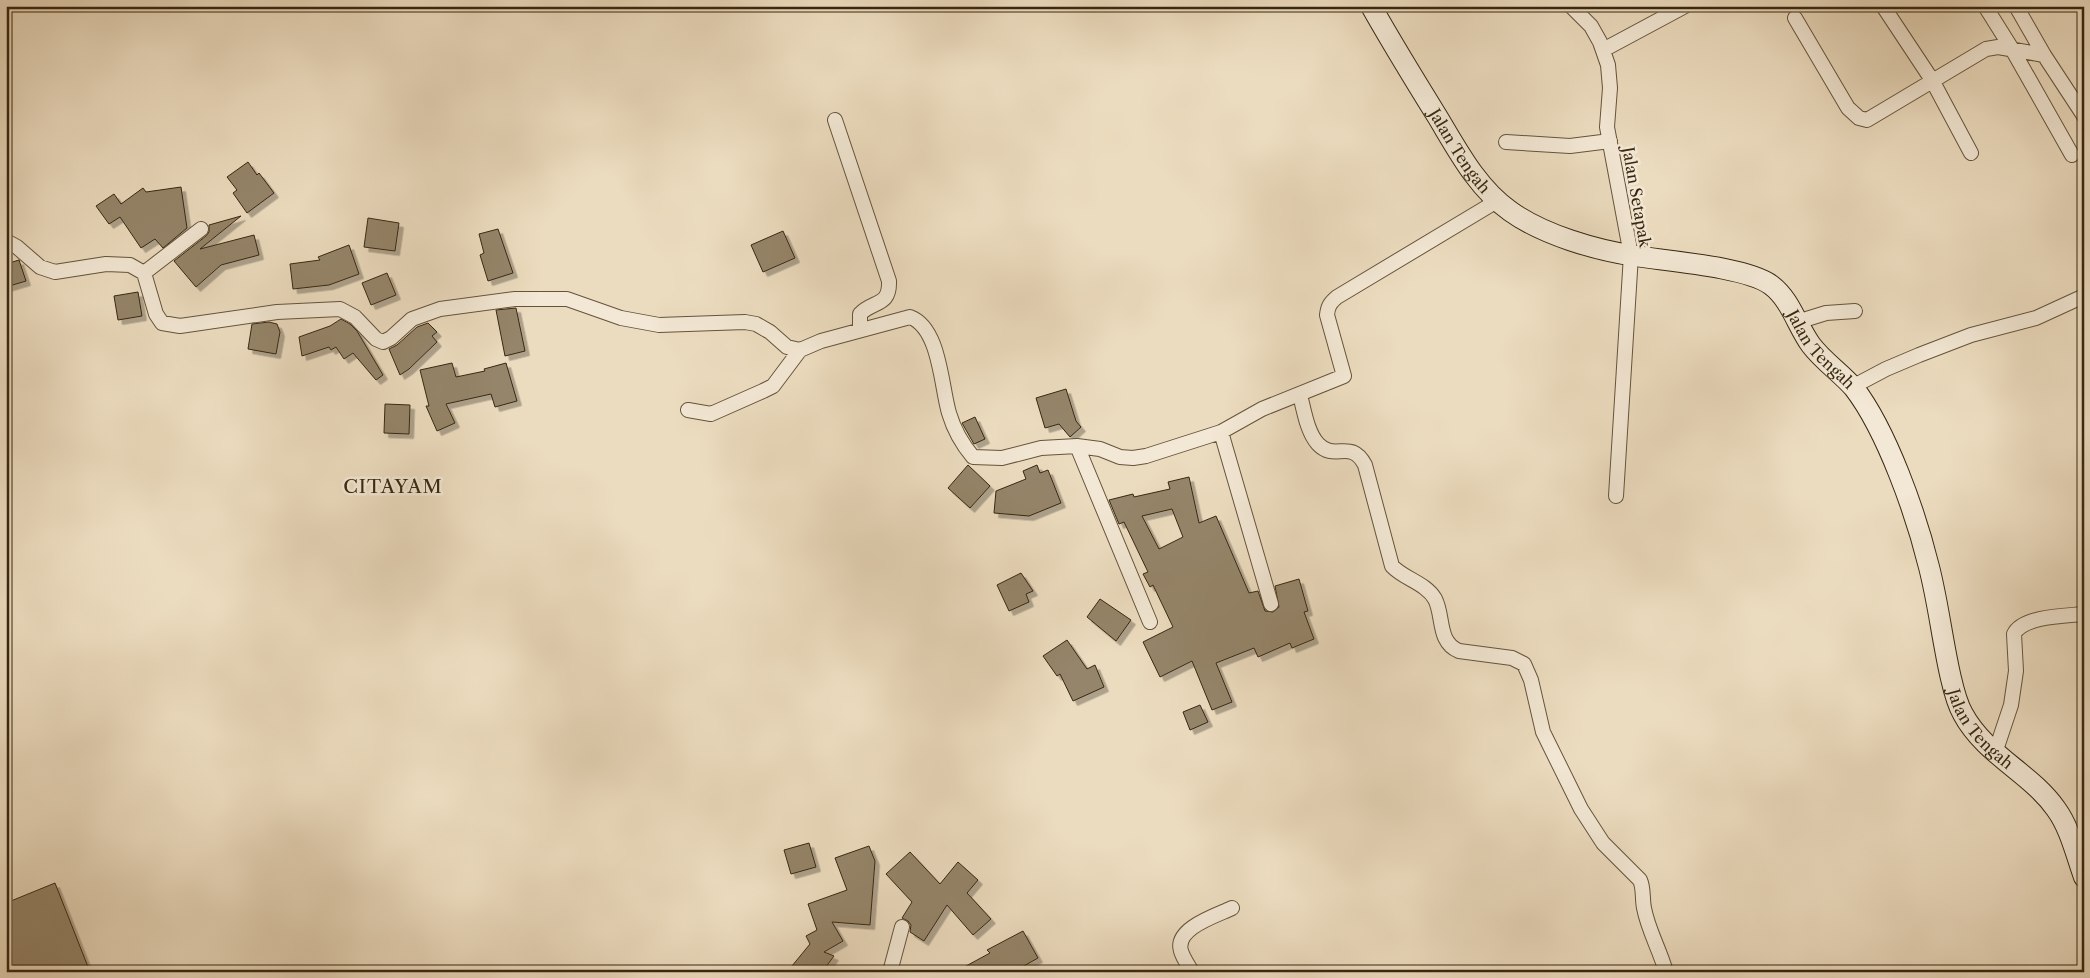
<svg xmlns="http://www.w3.org/2000/svg" width="2090" height="978" font-family="'Libre Caslon Text',serif">
<style>
.building{fill:#95856b;stroke:#362711;fill-rule:evenodd;filter:url(#shadow)}
.lines{fill:none;stroke-linecap:round;stroke-linejoin:round}
.street-casing{stroke:#64543c;stroke-width:16}
.secondary-casing{stroke:#362711;stroke-width:22}
.street{stroke:#f3e8d5;stroke-width:14}
.secondary{stroke:#f3e8d5;stroke-width:20}
.labels{text-anchor:middle;stroke-width:5;stroke-linejoin:round;paint-order:stroke}
.street-label{font-size:16px;fill:#362711;stroke:#f3e8d5}
.quarter-label{font-size:19px;letter-spacing:1px;fill:#362711;stroke:#f3e8d5}
</style>
<defs>
<filter id="shadow"><feDropShadow dx="4.5" dy="4.5" stdDeviation="0" flood-color="#0004"/></filter>
</defs>
<rect width="100%" height="100%" fill="#ecdcbf"/>
<filter id="stains"><feTurbulence type="fractalNoise" baseFrequency=".004" numOctaves="4"/><feColorMatrix values="0 0 0 0 .2 0 0 0 0 .09 0 0 0 0 .02 0 0 0 .5 -.17"/></filter>
<radialGradient id="worn" r=".72"><stop offset=".6" stop-color="#630" stop-opacity="0"/><stop offset="1" stop-color="#630" stop-opacity=".3"/></radialGradient>
<path class="building" d="M248,162l9,13 2,-2 15,20 -27,20 -14,-20 4,-3 -10,-13z
M181,187l6,41 -24,20 -8,-9 -14,9 -21,-31 -11,7 -13,-18 18,-12 7,10 22,-16 3,4z
M241,216l-41,33 54,-14 5,20 -38,10 -25,22 -22,-26 32,-25 3,-4v-7z
M368,218l31,5 -4,28 -31,-4z
M498,229l15,44 -25,8 -8,-26 4,-2 -5,-19z
M783,231l12,27 -32,14 -12,-27z
M349,245l10,29 -30,11 -36,4 -3,-25 30,-4 -2,-3z
M19,260l7,21 -20,6v-23z
M387,273l9,22 -25,10 -9,-22z
M138,292l4,24 -24,4 -4,-24z
M516,308l9,43 -20,5 -9,-46z
M341,319l9,5 7,7 26,44 -7,5 -23,-27 -9,6 -8,-12 -5,3 -2,-3 -27,9 -3,-19 31,-11z
M269,322l8,2 3,8 -4,22 -28,-5 4,-25z
M428,323l9,9 -5,4 5,6 -28,27 -9,6 -11,-26 8,-4 20,-18z
M452,363l4,14 29,-6 -1,-2 22,-6 11,38 -22,6 -4,-13 -45,10 9,19 -18,8 -11,-25h3l-9,-36z
M1066,389l10,32 5,6 -11,10 -11,-13 -14,4 -9,-30z
M385,404l25,1 -1,29 -25,-1z
M975,417l10,22 -11,5 -12,-21z
M968,465l22,21 -20,22 -22,-20z
M1037,465l3,8 8,-3 13,33 -32,13 -35,-3 2,-22 30,-12 -3,-8z
M1189,477l10,46 17,-7 33,77 9,-2 7,20 8,1 6,-5 -4,-21 24,-7 9,32 -4,1 10,27 -22,9 -2,-5 -32,14 -4,-9 -38,15 16,39 -20,8 -20,-49 -32,16 -17,-35 30,-15 -20,-42 -3,2 -7,-13 5,-2 -24,-50 -5,2 -10,-24 24,-6 1,3 36,-8 -2,-7zM1172,509l11,28 -24,12 -17,-33z
M1021,573l12,18 -7,3 3,8 -20,9 -12,-26z
M1100,599l31,21 -15,21 -29,-24z
M1067,640l20,29 8,-4 9,22 -31,14 -13,-27 -3,2 -14,-20z
M1200,705l8,17 -18,8 -7,-18z
M809,843l7,24 -25,7 -7,-24z
M869,846l6,15 -5,64 -38,-3 11,19 -19,11 10,4 -12,16h-22l-4,-4 -9,4 23,-28 -4,-8 11,-6 -9,-26 39,-14 -12,-32z
M910,852l30,32 18,-22 20,18 -11,13 24,26 -18,16 -26,-30 -23,36 -14,-9 1,-7 -3,-4 -6,-3 10,-16 -26,-28z
M55,883l35,89h-84v-69z
M1023,931l15,27 -25,14h-58l35,-19 -3,-3z"/>
<g class="lines">
<defs>
<path id="street" d="M1571,6l20,20 9,16 8,23 2,23 -3,39 24,128 -15,241
M1883,6l49,74 39,73
M1985,6l27,43 60,106
M2016,6l28,49 40,61
M1795,18l53,90 11,10 8,2 119,-71 12,-2 46,8
M1603,50l82,-44
M835,120l54,161c1,26 -16,19 -29,33v15
M1506,142l64,4 40,-5
M6,241l11,6 23,20 15,5 51,-8 24,1 14,8 12,41 6,9 18,3 97,-14 63,-3 15,8 21,22 7,3 8,-4 21,-19 28,-10 75,-10h52l54,19 38,7 86,-3 11,2 14,8 17,15 13,3 21,-9 89,-24c30,11 31,69 39,96 5,17 13,31 24,44l29,1 39,-10 36,-2 23,3 20,8 13,1 13,-2 75,-24 41,-23 82,-33 -17,-61c1,-9 3,-12 10,-18l160,-96
M144,273l57,-44
M1797,322l29,-9 29,-2
M1852,387l34,-18 33,-14 52,-20 65,-17 48,-22
M1300,395c4,15 7,37 18,49 17,18 33,-6 47,21l27,101c12,13 34,17 43,33 9,17 2,43 24,52l53,7 12,6 7,16 12,52 38,77 22,34 37,37c4,9 2,18 4,28 4,22 16,42 22,64
M688,410l23,4 52,-23 10,-5 27,-36
M1221,432l50,172
M1077,446l73,176
M1995,753l16,-48 5,-34 -2,-37c9,-18 51,-18 70,-20
M890,972l12,-45
M1192,972c-4,-7 -9,-14 -11,-21 -7,-23 37,-36 51,-43"/>
<g id="secondary">
<path id="s1" d="M1371,6c21,37 43,73 66,110 20,33 40,72 73,95 33,24 86,39 125,45 32,5 112,11 136,29 20,15 26,41 40,60 12,16 30,28 43,43 33,43 62,126 75,179 9,35 13,71 21,107 3,13 6,28 13,40 22,41 68,59 93,95 14,19 20,46 28,68"/>
</g>
</defs>
<use href="#street" class="street-casing"/>
<use href="#secondary" class="secondary-casing"/>
<use href="#street" class="street"/>
<use href="#secondary" class="secondary"/>
</g>
<g class="labels">
<g class="street-label">
<text dy="6" stroke="none"><textPath href="#s1" startOffset="170">Jalan Tengah</textPath></text>
<text transform="translate(1637 197) rotate(80)" y="6">Jalan Setapak</text>
<text dy="6" stroke="none"><textPath href="#s1" startOffset="605">Jalan Tengah</textPath></text>
<text dy="6" stroke="none"><textPath href="#s1" startOffset="1025">Jalan Tengah</textPath></text>
</g>
<g class="quarter-label">
<text x="393" y="493">CITAYAM</text>
</g>
</g>
<rect width="2090" height="978" fill="none" stroke="#ecdcbf" stroke-width="25"/>
<rect x="8" y="8" width="2075" height="963" fill="none" stroke="#362711" stroke-width="2.5"/>
<rect x="12" y="12" width="2065" height="953" fill="none" stroke="#362711"/>
<rect width="100%" height="100%" filter="url(#stains)"/>
<rect width="100%" height="100%" fill="url(#worn)"/>
</svg>
